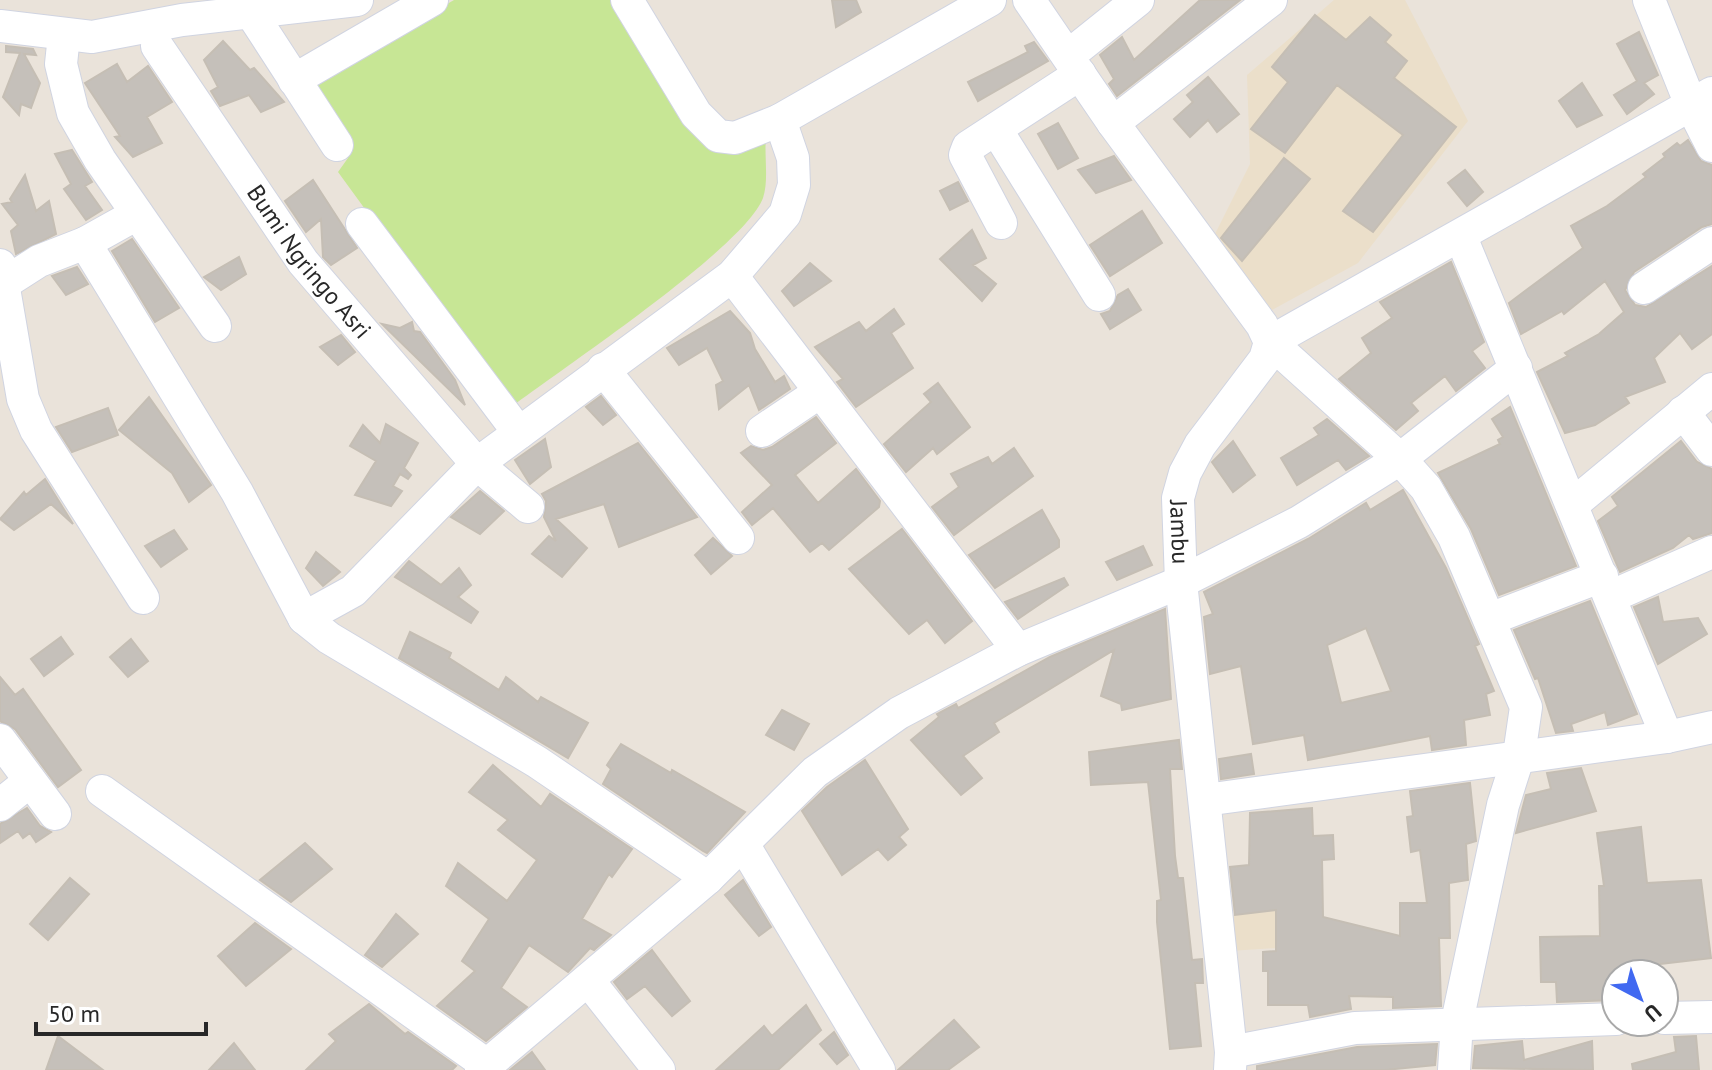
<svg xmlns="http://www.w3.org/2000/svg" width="1712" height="1070" font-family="'PT Sans',sans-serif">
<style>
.education{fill:#ebdfca}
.pitch{fill:#c7e695}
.building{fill:#c5c0ba;stroke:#c5beb4;stroke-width:2;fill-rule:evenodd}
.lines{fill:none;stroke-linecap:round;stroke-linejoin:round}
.minor-casing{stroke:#d0d4e1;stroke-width:34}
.minor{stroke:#fff;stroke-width:32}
.labels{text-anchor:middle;stroke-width:7;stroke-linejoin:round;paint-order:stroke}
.street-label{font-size:24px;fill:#282828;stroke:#fff}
</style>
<rect width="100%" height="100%" fill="#eae3da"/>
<path class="education" d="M1334,0h71l63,121 -110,142 -86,47 -58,-74 36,-72 -3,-89z
M1276,910v38l-47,3 -6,-35z"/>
<path class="pitch" d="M454,0h157l72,116 83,21c-2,17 3,44 -3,61 -19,50 -202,171 -253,210l-172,-236 10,-14 -47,-69z"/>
<path class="building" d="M832,0h24l5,12 -25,15z
M1200,0h40l-123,96 -8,-12 5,-5 -14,-24 22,-18 12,23z
M1315,15l31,25 24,-23 21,18 -6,7 22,19 -13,17 62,49 -83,105 -30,-21 60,-76 -66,-50 -52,68 -34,-24 37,-47 -16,-15z
M1639,32l19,43 -14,8 10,11 -27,20 -13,-19 23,-14 -20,-37z
M223,41l27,29 4,-2 30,34 -23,10 -12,-17 -29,11 -9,-15 7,-4 -14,-27z
M1034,42l14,19 -70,40 -10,-19 60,-30 -3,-6z
M6,46l27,3 3,6 -12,-1 16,29 -9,25 -10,-4 -2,11 -16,-18 17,-44 -14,-1z
M117,64l10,18 21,-16 24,36 -25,15 15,26 -29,14 -18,-20 5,-1 -35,-53z
M1208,77l31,37 -22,18 -9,-12 -18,17 -16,-18 19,-17 -6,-7z
M1582,83l20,32 -25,12 -18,-26z
M1058,123l20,35 -20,11 -20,-35z
M1688,140l13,21 11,4v59l-10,3 -68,45 -9,18 10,15 11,2 66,-41v68l-20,15 -12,-16 -26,25 11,24 -40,15 4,6 -34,22 -30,8 -28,-61 31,-16 -3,-3 34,-19 25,-22 -19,-31 -41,33 -2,-3 -41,23 -12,-31 74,-55 -12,-22 36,-20 39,-29 -3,-3 22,-17 -2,-3 14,-11 3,3z
M72,150l20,32 -7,4 17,24 -16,10 -22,-31 7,-5 -16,-30z
M1114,156l17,24 -35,13 -18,-23z
M1284,158l26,21 -68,82 -21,-23z
M1465,170l18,22 -16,14 -19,-23z
M25,175l11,36 13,-10 7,33 -40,20 -5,-23 7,-6 -16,-21 10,-2 -2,-3z
M313,180l44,68 -26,17 -8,-8 -2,-38 -15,13 -21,-31z
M958,182l10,19 -18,9 -10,-19z
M1142,211l20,32 -52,33 -20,-31z
M972,230l14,28 -13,7 23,19 -14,17 -42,-42z
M132,239l47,69 -24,14 -43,-71z
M239,257l7,17 -25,16 -17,-13z
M1451,262l33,80 -12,9 13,17 -29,23 -11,-15 -34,27 7,8 -22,19 -57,-51 32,-26 -9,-15 30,-20 -12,-16z
M810,263l21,18 -37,25 -12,-15z
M77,267l11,17 -22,11 -14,-19z
M1128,289l13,21 -31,19 -9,-15 9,-3 8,-16z
M894,309l10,15 -13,9 22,35 -57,39 -19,-25 6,-3 -28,-32 44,-25 7,9z
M730,311l20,22 5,16 20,33 9,-6 6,13 -31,21 -10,-25 -30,24 -3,-24 7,-4 -16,-33 -28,17 -12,-17z
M412,322l2,9 6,1 35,48 10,25 -83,-81 18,4z
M341,335l14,17 -17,13 -18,-18z
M938,383l32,44 -33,27 -4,-6 -27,24 -22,-28 47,-42 -7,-8z
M601,396l15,19 -13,10 -17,-18z
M149,397l62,88 -22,17 -17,-29 -53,-43z
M1510,407l66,159 -77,29 -28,-66 -33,-56 62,-29 -2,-4 5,-3 -11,-18z
M108,408l10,27 -46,17 -16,-25z
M816,417l20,26 -41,32 23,28 38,-34 24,32 -1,6 -50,43 -7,-7 -12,9 -37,-44 -21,17 -10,-13 30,-27 -31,-32 10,-7 12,4 9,-3z
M1327,419l42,37 -23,14 -8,-10 -41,25 -16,-27 38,-23 -5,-7z
M386,424l32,19 -14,25 7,7 -3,4 -8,-5 -7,12 9,5 -11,15 -36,-11 21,-34 -26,-15 13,-21 17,18z
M545,439l6,28 -21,17 -15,-24z
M1233,441l22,34 -22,17 -21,-30z
M1681,441l16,21 15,7v64l-19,6 -4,-4 -16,13 -53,24 -22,-51 20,-15 -6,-9z
M638,443l59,74 -78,30 -15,-43 -48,15 31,29 -25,29 -30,-23 17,-18 7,5 -12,-24 2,-16 -4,-7z
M1014,448l19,28 -79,59 -22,-28 27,-20 -8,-13 37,-17 4,7z
M45,479l28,45 -22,-20 -37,26 -14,-11 24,-27 2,3z
M1403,490l43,78 33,76 -4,2 19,45 -8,3 4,21 -26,5 2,25 -34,5 -2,-14 -122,24 -4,-25 -51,9 -12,-78 -31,8 -6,-57 9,-3 -9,-22 104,-53 58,-36 4,7zM1366,628l25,63 -50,12 -14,-58z
M480,491l24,20 -24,23 -29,-17z
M1042,510l17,30v7l-64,41 -26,-33z
M902,529l70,92 -27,22 -18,-23 -18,14 -60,-65z
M174,530l13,19 -26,18 -16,-21z
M713,538l19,18 -21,18 -16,-19z
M1143,546l9,19 -35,15 -11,-18z
M316,552l24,20 -17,14 -17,-18z
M409,561l32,24 18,-17 12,17 -13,12 20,15 -7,11 -76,-46z
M1064,578l4,7 -50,34 -13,-17z
M1658,597l5,25 35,-4 9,16 -49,30 -24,-57z
M1590,601l47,113 -29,11 -3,-13 -34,12 2,7 -17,2 -18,-55 -3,1 -21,-49z
M1165,609l6,90 -49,11 -1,-6 -20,-8 13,-46 -120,73 5,9 -36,24 19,22 -21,17 -50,-55 28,-23 -2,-3 19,-10 2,4 92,-51z
M410,632l41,21 -2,5 50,32 7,-13 32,25 3,-5 47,26 -20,35 -169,-100z
M61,637l12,17 -29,22 -13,-17z
M131,639l17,22 -20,16 -18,-20z
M0,677l15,18 8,-6 58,81 -23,17 -43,-58 -15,-8z
M782,710l27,14 -15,26 -28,-15z
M1179,740l3,29h-12l5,87 3,22h5l9,82 10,-1 1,24h-8l6,63 -31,3 -13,-127v-21l4,-1 -13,-118 -57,3 -2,-33z
M621,744l50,29 1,-3 73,42 -38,41 -4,-2 -100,-67 8,-15 -4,-4z
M1251,754l3,20 -33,5 -2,-20z
M865,760l43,69 -9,8 7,8 -18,15 -10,-11 -36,26 -40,-64 25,-24z
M493,765l48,42 9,-13 82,55 -20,28 -3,-3 -27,45 29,16 -17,15 -4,-2 -22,24 -39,-27 -28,43 26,19 -41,34 -49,-35 38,-35 -13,-10 27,-42 -43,-33 12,-23 49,38 30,-41 -39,-30 10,-10 -39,-28z
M1581,768l15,43 -80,22 10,-38 25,-6 -4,-16z
M1470,783l6,58 -10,3 2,36 -19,3 1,55h-11l2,68 -48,2v-11l-44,-1 2,13 -41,8 -2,-12h-40v-34h-5v-19l13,-1v-41l-41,5 -5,-48 19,-2 1,-52 62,-5 1,28 20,-1 1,24 -12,1 1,57 77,19v-33h27l-7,-53 -9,2 -4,-35 6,-1 -3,-25z
M27,808l13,18 11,6 -15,10 -6,-9 -7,5 -5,-7 -18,12v-19z
M1641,827l6,56 54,-3 10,78 -77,9 1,7h-19v26l-59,2 -1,-20h-15l-1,-45 60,-1 -1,-50h5l-7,-53z
M305,843l27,26 -41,33 -31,-22z
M70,878l19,16 -41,46 -18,-16z
M743,880l28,47 -12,9 -34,-41z
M396,914l22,20 -36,33 -17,-12z
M255,923l36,26 -45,37 -28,-30z
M652,950l38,51 -18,15 -27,-30 -18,13 -13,-17z
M369,1004l36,30 3,-2 48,34 -4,4h-146l30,-29 -7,-7z
M806,1005l15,25 -43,40h-62l48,-44 8,10z
M954,1020l25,27 -31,23h-50z
M834,1032l14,23 -11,9 -17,-20z
M58,1036l45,34h-57z
M1696,1036l3,34h-66l-1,-6 44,-12 -2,-15z
M1522,1041l2,19 68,-19 1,29 -120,-2 2,-22z
M234,1043l21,27h-46z
M1437,1044l-2,21 -50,5h-128v-4l100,-19z
M532,1052l13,18h-35z"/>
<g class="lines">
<defs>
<g id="minor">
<path d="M627,0l69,114 22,22 17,2 45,-18 210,-120"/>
<path id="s1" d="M1029,0l84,123 149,202 8,17 -5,17 -65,86 -15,28 -7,25 3,84 50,470 -1,18"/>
<path d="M1649,0l42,105 21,41"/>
<path d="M250,11l87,134"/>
<path d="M0,26l92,11 90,-17 175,-20"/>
<path d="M64,35l-3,29 12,49 27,47 115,166"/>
<path id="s2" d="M157,46l146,216 174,202 51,43"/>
<path d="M1068,56l70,-56"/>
<path d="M294,80l138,-80"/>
<path d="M1113,123l158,-123"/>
<path d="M996,129l103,166"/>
<path d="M1001,223l-36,-68 3,-8 112,-73"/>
<path d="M362,224l157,209"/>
<path d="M1461,237l206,500"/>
<path d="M85,243l52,-29"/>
<path d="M0,265l23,134 13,31 107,168"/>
<path d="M732,276l286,374"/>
<path d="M0,286l39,-25 46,-18 152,249 67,126 25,20 208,124 171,116"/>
<path d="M1644,288l68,-45"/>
<path d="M603,369l135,169"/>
<path d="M1683,412l29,38"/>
<path d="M762,431l58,-39"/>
<path d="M1572,505l140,-116"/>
<path d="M1610,597l102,-45"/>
<path d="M304,618l49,-27 124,-127 255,-188 53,-62 9,-29 -1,-27 -13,-38"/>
<path d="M1490,619l112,-43"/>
<path d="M0,740l55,74"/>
<path d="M102,791l385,274"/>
<path d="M1205,800l462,-63 45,-10"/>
<path d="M0,805l30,-24"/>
<path d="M743,844l136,226"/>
<path d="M588,980l71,90"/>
<path d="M1664,1018l48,-1"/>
<path d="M1231,1052l124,-24 261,-9"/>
<path d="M481,1070l227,-192 107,-106 84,-59 119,-63 163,-68 118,-60 101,-63 116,-91"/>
<path d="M1454,1070l3,-48 46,-217 16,-50 7,-48 -72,-170 -28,-49 -26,-29 -130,-117 442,-249"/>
</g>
</defs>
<use href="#minor" class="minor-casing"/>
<use href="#minor" class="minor"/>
</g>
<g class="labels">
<g class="street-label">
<text dy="8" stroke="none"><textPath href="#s2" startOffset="264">Bumi Ngringo Asri</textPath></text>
<text dy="8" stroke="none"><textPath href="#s1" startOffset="636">Jambu</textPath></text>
</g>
</g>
<g transform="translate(1640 998) rotate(139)"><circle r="38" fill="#ffffff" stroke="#a9a9a9" stroke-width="2"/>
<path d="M0-6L14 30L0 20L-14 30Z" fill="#4169f1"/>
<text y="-12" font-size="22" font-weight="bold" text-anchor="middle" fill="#282828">U</text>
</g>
<path d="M36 1022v12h170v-12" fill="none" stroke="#282828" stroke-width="4"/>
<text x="48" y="1022" font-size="24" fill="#282828" stroke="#ffffff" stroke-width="6" paint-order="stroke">50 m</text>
</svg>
